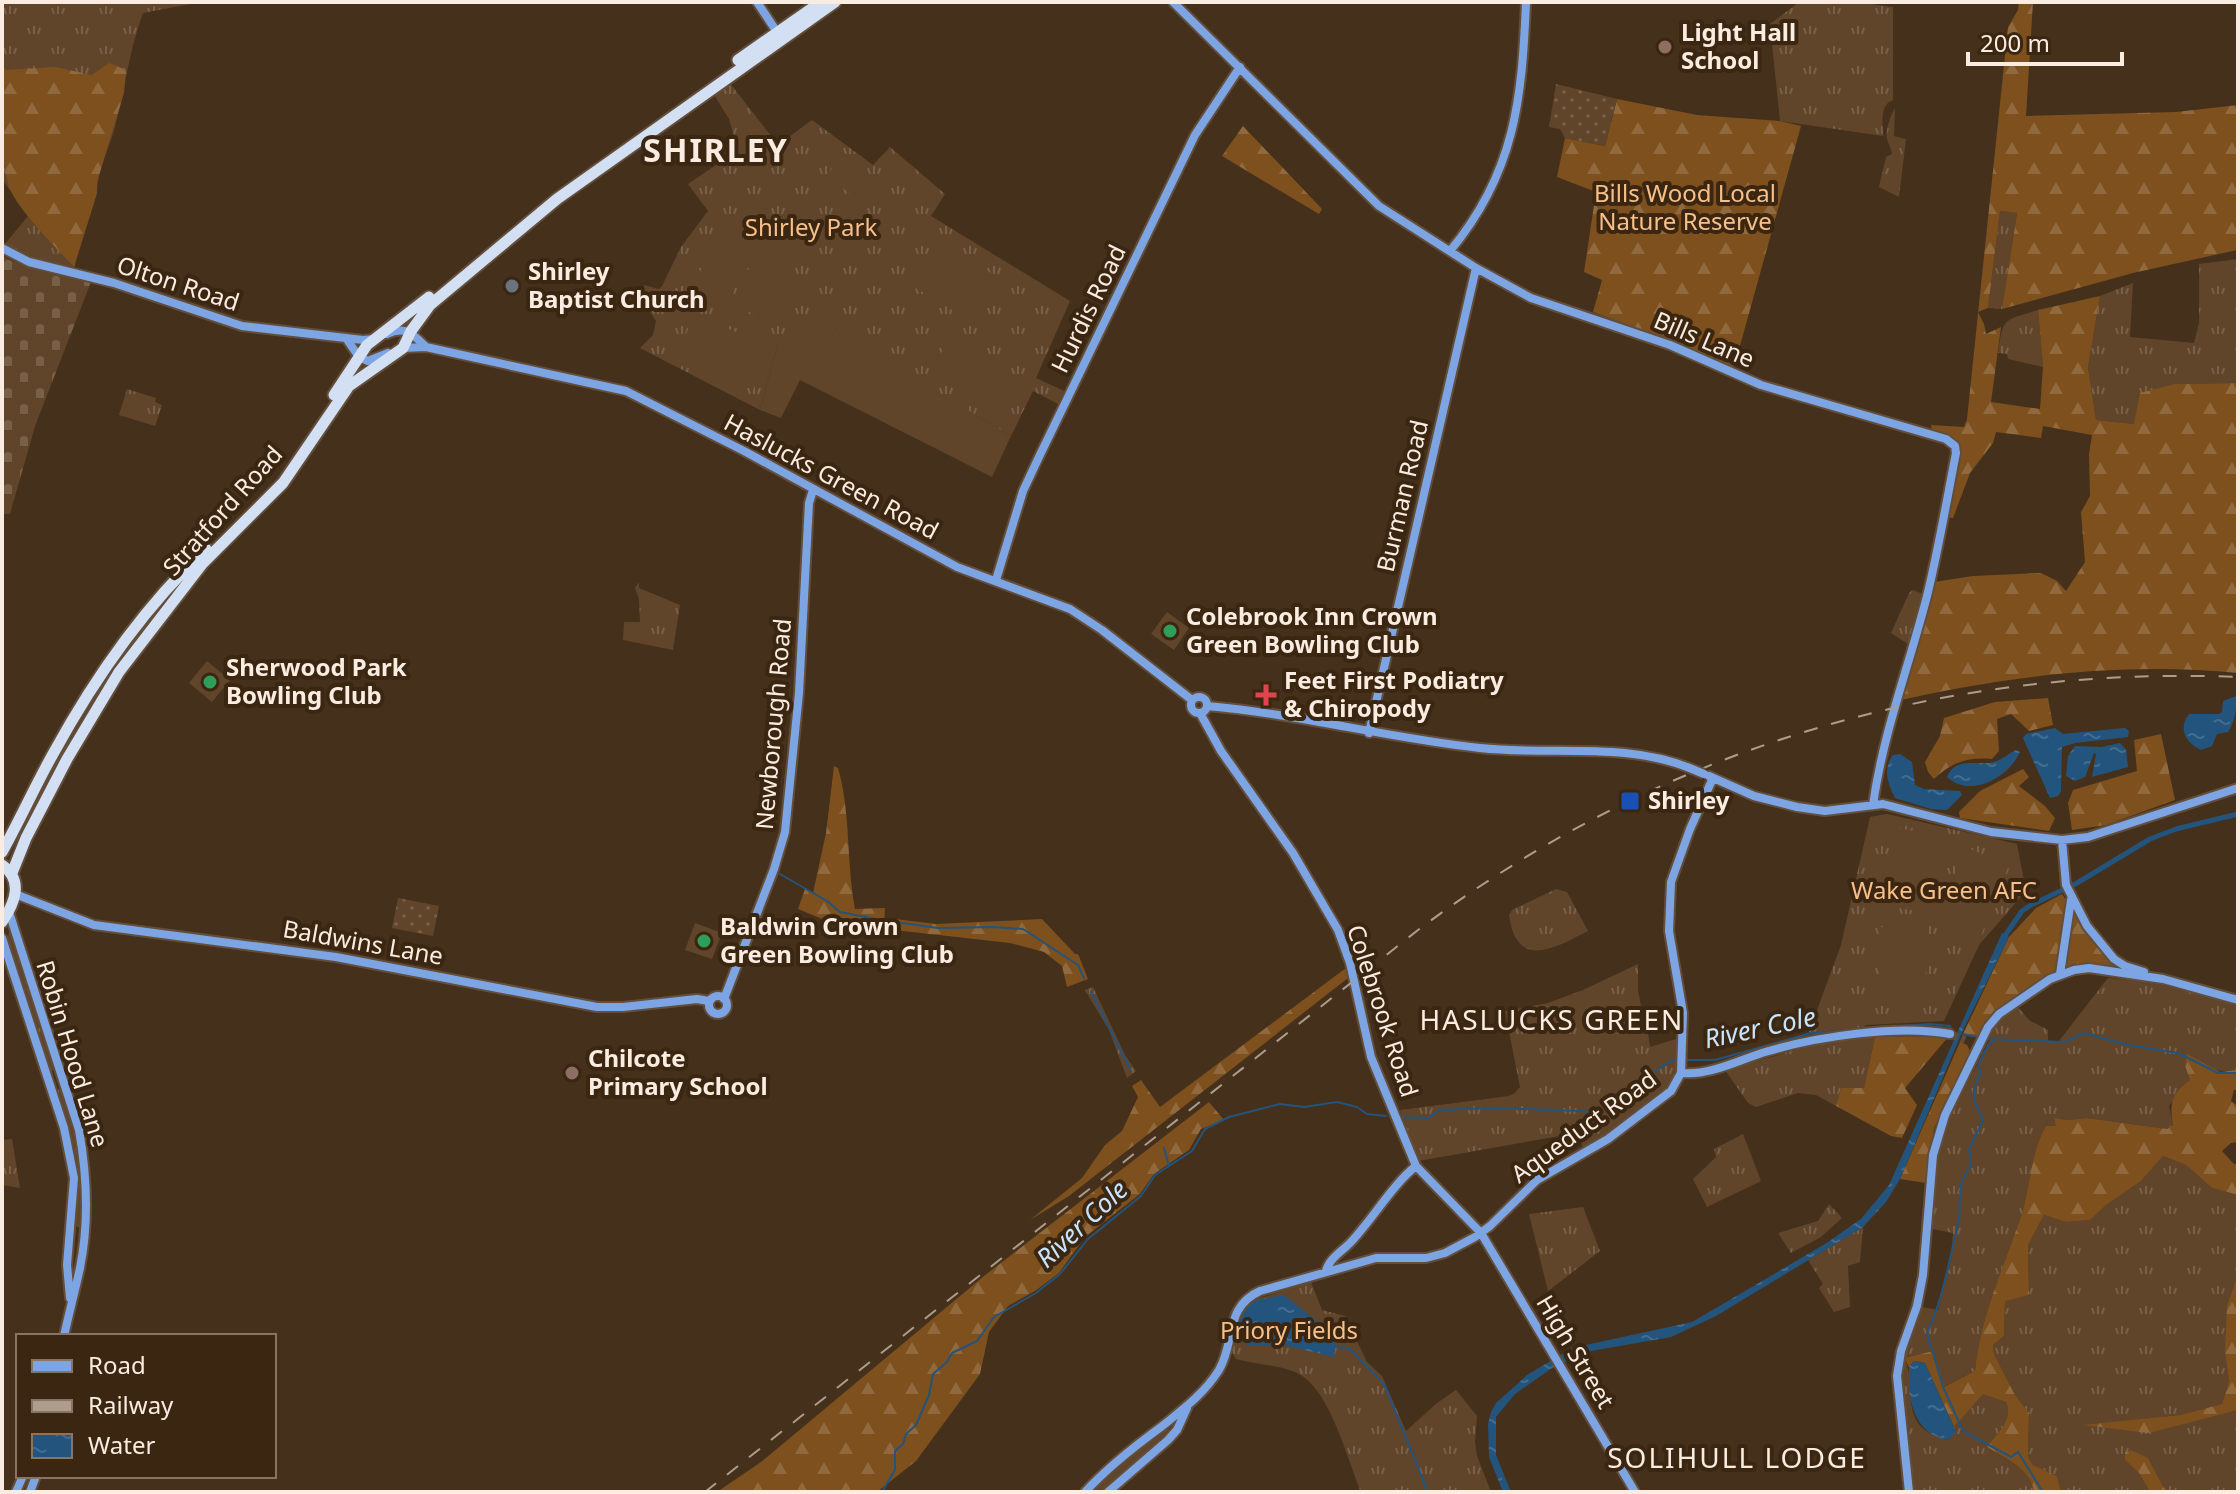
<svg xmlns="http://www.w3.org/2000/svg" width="2240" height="1494" font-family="'Noto Sans',sans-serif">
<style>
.grass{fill:url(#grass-tufts)}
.forest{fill:url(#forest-firs)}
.cemetery{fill:url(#cemetery-stones)}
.garden{fill:url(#garden-dots)}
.pitch{fill:#60452b}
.water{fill:url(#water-ripples)}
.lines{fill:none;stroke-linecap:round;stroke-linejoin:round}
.stream{stroke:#22547e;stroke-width:2}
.canal{stroke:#22547e;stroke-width:5}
.secondary-tunnel{stroke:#604c39;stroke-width:8;stroke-dasharray:8 4;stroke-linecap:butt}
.secondary-casing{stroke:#624e3b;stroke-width:12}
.highway-casing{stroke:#624e3b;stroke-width:15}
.secondary{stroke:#7ea5e3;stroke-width:8}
.highway{stroke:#d3dff3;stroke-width:11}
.rail{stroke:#ae9d8d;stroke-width:2;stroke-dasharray:14 14;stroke-linecap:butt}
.secondary-bridge-casing{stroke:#624e3b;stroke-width:12;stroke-linecap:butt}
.secondary-bridge{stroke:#7ea5e3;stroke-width:8}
.education-dot{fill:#8d6e63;stroke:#3b2611;stroke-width:3}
.worship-dot{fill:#6b7280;stroke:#3b2611;stroke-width:3}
.leisure-dot{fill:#2e9e5b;stroke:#3b2611;stroke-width:3}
.health-dot{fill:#e0444e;stroke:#3b2611;stroke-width:3}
.transit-dot{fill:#1a4fb4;stroke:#3b2611;stroke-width:3}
.labels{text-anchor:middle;stroke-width:8;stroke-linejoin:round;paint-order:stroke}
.poi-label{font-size:24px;font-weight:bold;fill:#faece0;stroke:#3b2611;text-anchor:start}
.park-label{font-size:24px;fill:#f7bf89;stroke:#3b2611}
.street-label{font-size:24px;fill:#faece0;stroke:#3b2611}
.water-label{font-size:26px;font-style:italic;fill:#c8e4ff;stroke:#3b2611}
.quarter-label{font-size:28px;letter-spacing:2px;fill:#faece0;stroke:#3b2611}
.district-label{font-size:32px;font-weight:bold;letter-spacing:2px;fill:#faece0;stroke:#3b2611}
</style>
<defs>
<pattern id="grass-tufts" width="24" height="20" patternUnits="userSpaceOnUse" patternTransform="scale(2)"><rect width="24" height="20" fill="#60452b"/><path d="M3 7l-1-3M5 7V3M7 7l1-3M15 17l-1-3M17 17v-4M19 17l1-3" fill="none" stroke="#786049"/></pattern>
<pattern id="forest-firs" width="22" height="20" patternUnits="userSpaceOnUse" patternTransform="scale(2)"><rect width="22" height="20" fill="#7d501e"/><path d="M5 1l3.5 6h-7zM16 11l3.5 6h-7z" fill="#90693e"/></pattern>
<pattern id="cemetery-stones" width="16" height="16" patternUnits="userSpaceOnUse" patternTransform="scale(2)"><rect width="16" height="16" fill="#60452b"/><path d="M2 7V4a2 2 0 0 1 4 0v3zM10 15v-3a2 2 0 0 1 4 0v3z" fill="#786049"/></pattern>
<pattern id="garden-dots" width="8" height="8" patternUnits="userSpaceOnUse" patternTransform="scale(2)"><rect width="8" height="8" fill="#60452b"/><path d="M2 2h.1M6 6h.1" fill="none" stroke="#786049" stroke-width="1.8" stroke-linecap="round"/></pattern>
<pattern id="water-ripples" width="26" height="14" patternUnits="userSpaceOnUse" patternTransform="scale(2)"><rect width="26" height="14" fill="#22547e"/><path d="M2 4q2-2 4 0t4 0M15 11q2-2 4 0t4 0" fill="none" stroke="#436d90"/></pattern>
</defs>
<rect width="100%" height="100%" fill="#45301b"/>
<path class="grass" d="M2,2h199l-58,11c-14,37 -18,76 -28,114 -6,22 -18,44 -18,66l-23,74 -44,-8 -25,-15 23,-28 -26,-37z
M1799,2h56l38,5v93c-14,5 -10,23 -10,36l-103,-15 -10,-97z
M729,82l49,63 34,-25 61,45 17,-18 55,47 -14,22 139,85 -34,77 28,13 -6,13 -25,-13 -22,45 -110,-65 -123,-28 -18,67 -120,-62 13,-13 3,-14 -10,-15 -2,-21 15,4 3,-3 19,-39 27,-36 -20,-27 50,-34 -9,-31 -16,-26z
M1895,108l-1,28 12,3 -7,58 -20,-10 7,-30 6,-3c0,-4 -3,-8 -4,-12 -4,-10 2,-25 7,-34z
M2000,211l17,2 -15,96 -14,-1z
M2238,259v124l-63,1 -41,40 -38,-4 -8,-53 12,-71 33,-13 -3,54 64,6 5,-20v-59z
M2038,310l5,57 -35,-8 -1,-5 -9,-1c5,-37 6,-32 40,-43z
M127,389l29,9 -1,4 7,3 -7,21 -36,-11z
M639,582v6l41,17 -7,45 -50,-10 1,-18h16l-1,-23 -4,-11z
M1913,590l10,4 -12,52 -20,-13 18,-40z
M1887,814l130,30 9,47 -47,54 -35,76 -78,4 -2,2 -53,6 -2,-1 32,-87 29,-128z
M1556,889l11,3 21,39c-32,16 -71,41 -79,-16l3,-5z
M10,932l44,136 -1,3 -6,-3 -41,-130z
M1638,964v27l4,20 11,-1 -7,9 4,28 29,-9 -1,32 -13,21 -81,59 -4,-10 -9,-6 -153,27 -18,-51 109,-14 6,-3 5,-6 -15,-76 43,-8 35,-13z
M2108,978l42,4 88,23v68l-53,-7 5,14 -21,26 4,19 -6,4 -80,-11 -20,2 -13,-1 3,8 -11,-1c-16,29 -15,60 -25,90 -17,51 -41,101 -46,155l-32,16 -10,-36 -29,7c16,32 -10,68 44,82l7,-8 -1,-5 29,-34 23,9c8,18 -9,31 -19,45 18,11 44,22 47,45h-52l-2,-3 -5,3h-61c-5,-39 -16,-87 -12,-125 2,-20 13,-41 20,-60l16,3 13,-50 2,-27 -21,-4 6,-73 10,-35 42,-82c0,-16 14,-25 27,-33l12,14 19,10v11h11z
M1093,987l32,68 11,16 -9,7 -18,-48 -24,-40z
M1875,1037l-11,51h-23l-5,18 -20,-11 -18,-2 -42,14 -8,-4 -23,-33 99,-28z
M61,1089c24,39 23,94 19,138h-3l-2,-1 2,-31 -20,-100v-5z
M1743,1134l18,47 -54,26 -14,-28 23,-22 -2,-8z
M12,1139l8,49 -18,-3v-45z
M2163,1156l23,9 26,23 26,7v82l-13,76 4,28 -7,23 -42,11 -91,10 59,7 90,-22v82h-72l-18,-34 -23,2 14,13 11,19h-89l-4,-16 -24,-11 -5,-8 1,-44 -14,-18 -21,-41 -1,-9 11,-9 1,-36 24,-5 -1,-50 16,-30 22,7 24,-2 15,-14 36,-25z
M1829,1204l13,14 -21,19 -30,16 -13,-20 40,-12z
M1583,1207l17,44 -52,40 -19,-77z
M1863,1227l-3,35 -12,4 2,41 -16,5 -15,-24 4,-4 -15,-24z
M1311,1282l11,28 23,6 22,46 15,14 24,55 31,-28 19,-13 21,26 -2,26 2,14 14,36h-130c-13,-32 -32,-105 -64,-119 -13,-7 -43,-9 -61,-14l-6,-10 7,-35 20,-15z
M1166,1427l5,4 -5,8 -62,53h-15z"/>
<path class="forest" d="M2019,2h14l-7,114 150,-4 62,-7 -1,145 -104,23 -131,36 15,-96 -17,-2 -12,97 -10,4 6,12 2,10 15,-7 -10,75 49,7 3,-42 -5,-57 62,-14 -12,71 8,53 38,4 6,-31 35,-9 63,-1v290c-112,-11 -227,2 -337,27l33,-118 39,-6 68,-3 16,8 9,10 19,-29 -4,-50 9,-16 -1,-42 3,-19 -49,-9 -2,12 -45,-6 -3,11 -23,30 -17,45 -6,-1 13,-70 -8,-10 -20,-6 -1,-6 33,2 3,-8 41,-392 10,-17z
M109,63l17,7 -2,23 -27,89v11l-23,74c-18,-20 -58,-58 -66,-83 -8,-36 -6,-79 -6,-117l5,3 48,-3 37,8z
M1617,99l80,16 83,6 21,5 -68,245 -64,-31 -76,-28 9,-32 -18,-8 12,-80 -39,-15 8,-39 40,8z
M1243,126l79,83 -3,5 -97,-58z
M2048,698l5,27 -24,6 -18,-17 -14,5 2,32 -7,8c-24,-2 -40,3 -58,20l-6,-7 -3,-10 15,-26 4,-18 51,-16z
M2161,734l14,66 -69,25 -34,5 -4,-27 5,-13 64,-19 -3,-31z
M834,766l4,2c13,45 8,94 17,141l30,-1 -1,18 -52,-3 -34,-14 7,-20 8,4 13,-60z
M2023,769l6,8 -10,9 26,20 10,12 -6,13 -89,-13 -1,-6 21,-21z
M2062,894l4,6 -10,70 -62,44 -17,23 -14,-3 46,-97 27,-29z
M2074,912l18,27 28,29 -54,-1 5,-52z
M895,919l41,5 106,-5 33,35h3l10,25 -21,8 -5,-21 -18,-14 -34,-9 -116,-13z
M1346,968l2,10 -279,218 -39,24 52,-42 23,-33 17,-14 16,-34 -6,-11 9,-6 19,27z
M1949,1036l-44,52 12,17 -15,33 -11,-2 -55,-30 5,-18h23l11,-51z
M1960,1042l7,3 3,6 -36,77 -8,55 -26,-4z
M2187,1054l33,18 18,-2v20h-4l-3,11 7,5v36l-7,1 -9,8 12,13h4v31l-26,-7 -26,-23 -23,-9 -22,25 -36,25 -15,14 -24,2 -22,-7 -16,30 1,50 -24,6 -1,35 -11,9 1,9 21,41 14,18 -1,44 5,8 24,11 4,16h-27c-3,-23 -29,-34 -47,-45 10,-14 27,-27 19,-45l-23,-8 -29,33 -29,-64 -11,-2 -5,6 -5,-9 29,-7 11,36 31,-16c5,-54 29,-104 46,-155 10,-30 9,-62 25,-90h10l-2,-8 13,2 20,-2 80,11 6,-4c-4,-23 -1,-31 17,-45l-5,-14z
M1209,1102l15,18 -23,9 -12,21 -35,24 -14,20 -55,43 -26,36 -24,18 -27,15 -19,26 -9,42 -64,87 -39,31h-160l44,-30 223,-186z
M2238,1275v135l-90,23 -65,-8 97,-10 42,-11 7,-23 -4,-28 2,-47z
M2131,1450l17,8 18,34h-16l-11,-19 -14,-13v-8z"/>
<path class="cemetery" d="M2,256l27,12 62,14 -56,144 -25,88h-8z"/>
<path class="garden" d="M1556,84l61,15 -12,47 -40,-8 -5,-9 -11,-2z
M398,898l41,8 -6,30 -41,-8z"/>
<path class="pitch" d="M844,153l38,31 -17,22 -38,-31z
M716,224l36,11 -22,68 -36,-12z
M758,239l41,13 -22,69 -41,-13z
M936,240l63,38 -27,44 -63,-38z
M695,314l76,34 -18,42 -77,-34z
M799,315l101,41 2,15 109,65 -19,41 -192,-97 -19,38 -21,-8 18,-67z
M950,337l62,35 -21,36 -61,-35z
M1167,612l22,16 -15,22 -23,-16z
M207,661l23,19 -18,22 -23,-19z
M1898,828l44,8 -15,77 -44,-8z
M1965,847l44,18 -31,78 -44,-17z
M695,923l27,10 -10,26 -27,-9z
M1881,927l46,1 -2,74 -46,-1z"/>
<path class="water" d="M2236,696c1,13 -1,26 -8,36l-11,2 -5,12 -11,4c-16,-8 -23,-21 -12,-36h29l4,-2 1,-11z
M2055,728l8,6 62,-6 4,3 -1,6 -53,6 -13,4 -1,44 -3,5 -8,2 -27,-60 3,-4z
M2120,743l6,7 2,17 -36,10 4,-23 -2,-1 -9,24 -10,4 -9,-5 2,-20 7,-10 26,1z
M2016,750l4,2c-11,25 -49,47 -73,25 9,-21 30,-11 47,-15 7,-2 16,-9 22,-12z
M1900,754l12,8 3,23 9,4 36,2 2,4 -15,15 -16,-1 -36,-11c-7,-15 -13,-28 -2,-43z
M2002,933l7,4 -46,93 -63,149 -14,23 -23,25 -147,89 -45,21 -80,14 -39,17 -37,26 -19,23v38l15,37h-8l-14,-35 -1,-33 3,-12 5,-9 31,-28 45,-27 120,-26 133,-78 36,-25 28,-34z
M1284,1295l53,42 -3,20 -50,-12h-37l-11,-9 4,-24 17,-12z
M1914,1361l11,2 31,69 -8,8c-36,-7 -40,-42 -39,-73z"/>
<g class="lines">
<path class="stream" d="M780,874l47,27 13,11 46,9
M895,922l43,6 55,-1 30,2 55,36 6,13
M1091,992l39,77
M1872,1028l58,-4 20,2 1,3
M1963,1034l14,3
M1985,1039l80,3 19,-9 44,12 50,8 40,20h20
M1993,1041l-6,6 -9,18 3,9c-13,18 -6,29 2,46l-14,30 2,15c-17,23 -8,35 -13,59 -9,37 -15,75 -31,109l16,54 20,44 48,26 7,-5 25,40
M1684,1060h31l96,-27 46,-3
M1401,1117l27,1 11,-8 53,-2 90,3c41,12 60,-41 95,-52
M1164,1148l5,18
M1336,1347l13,1 35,36 44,108
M882,1492l13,-22v-19l8,-7 3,-10 10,-9 13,-30 4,-21 14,-12 5,-9 25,-12 17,-24 42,-24 24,-19 28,-35 53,-43 14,-21 37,-24 13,-22 24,-12 51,-13 24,3 33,-5 20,5 10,7 19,2"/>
<path class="canal" d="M2004,937l18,-26 9,-6 46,-22 73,-44 26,-10 62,-15"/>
<path class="secondary-tunnel" d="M1950,1034l15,6"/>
<defs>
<path id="secondary" d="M757,2l20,30
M1173,2l206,204 97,62 55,30 139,47 91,40 185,54 9,7 1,7c-9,46 -17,93 -28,139 -18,72 -45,140 -55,213
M2,248l27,14 85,21 128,43 121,14 11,-1
M1450,251c65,-78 72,-152 76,-249
M387,334c18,-9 26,0 39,13
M346,338l13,19 9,4 20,-8
M401,348l25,-1 200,44 118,60 213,116 113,42 32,21 90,70
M996,580l27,-89 15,-32 157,-324 45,-68
M1191 705a8 8 0 1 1 16 0a8 8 0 1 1-16 0Z
M1207,706c92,8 181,32 273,42 71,8 145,-7 212,21
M1200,713l21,38 72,102 45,77 12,33 21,94 45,109 65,67 154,259
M1369,733l107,-465
M1709,776l45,20 43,11 28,4 58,-7 108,28 71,8 26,-3 150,-49
M2062,840l4,45 21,41 27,33 11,7 19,6
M15,894l79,31 242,32 261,50h26l74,-8 12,2
M9,912l70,218c8,45 10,93 1,138 -5,23 -11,45 -16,68
M2,938l62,190 10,50 -7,87 3,33
M2060,974l11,-74
M709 1005a9 9 0 1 1 18 0a9 9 0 1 1-18 0Z
M724,999l50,-130 11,-37 14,-139 10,-190 4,-13
M1681,1073c28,3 58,-13 84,-21 50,-15 133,-28 185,-18
M1326,1271c3,-12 15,-19 24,-28 22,-23 43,-59 66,-77
M16,1492l7,-16
M30,1492l6,-16
M1085,1492c22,-24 50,-46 76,-65 21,-17 43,-33 58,-57 17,-29 5,-63 41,-79l116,-33h50l19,-5 30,-16 15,-11 47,-46 71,-41 63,-48 10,-18 2,-60 -14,-82 2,-49 19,-53 23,-51
M1108,1492l60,-52 9,-10 10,-22
M1909,1492l-12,-116 4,-25 16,-45 6,-31 10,-120 12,-40 43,-88 11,-13 51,-35 24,-9 15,-2 74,11 75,21"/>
<path id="highway" d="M738,60l83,-58
M334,395l33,-50 62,-48
M2,852c18,-32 33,-66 51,-98 41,-75 90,-146 153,-205
M2,865c22,15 13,38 0,57
M12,873l14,-35 41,-79 52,-87 84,-109 80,-80 66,-97 54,-38 8,-17 19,-26 127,-106 278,-197"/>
</defs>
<use href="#secondary" class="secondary-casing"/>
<use href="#highway" class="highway-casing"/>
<use href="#secondary" class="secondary"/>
<use href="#highway" class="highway"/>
<path class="rail" d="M705,1492l713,-562c240,-180 521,-265 820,-253"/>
<defs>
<path id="secondary-bridge" d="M1692,769l12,5"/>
</defs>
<use href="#secondary-bridge" class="secondary-bridge-casing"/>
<use href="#secondary-bridge" class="secondary-bridge"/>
</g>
<g class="education-dot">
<circle cx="1665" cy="47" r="8"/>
<circle cx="572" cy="1073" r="8"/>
</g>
<circle class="worship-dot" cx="512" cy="286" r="8"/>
<g class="leisure-dot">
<circle cx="1170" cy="631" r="8"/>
<circle cx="210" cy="682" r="8"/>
<circle cx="704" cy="941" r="8"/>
</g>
<path class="health-dot" d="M1262 683h8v8h8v8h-8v8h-8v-8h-8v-8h8z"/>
<rect class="transit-dot" x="1620" y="791" width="20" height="20" rx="4"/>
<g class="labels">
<g class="poi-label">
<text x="1681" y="41">Light Hall<tspan x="1681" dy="28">School</tspan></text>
<text x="528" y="280">Shirley<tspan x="528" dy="28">Baptist Church</tspan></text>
<text x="1186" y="625">Colebrook Inn Crown<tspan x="1186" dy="28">Green Bowling Club</tspan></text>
<text x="226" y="676">Sherwood Park<tspan x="226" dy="28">Bowling Club</tspan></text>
<text x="1284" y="689">Feet First Podiatry<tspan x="1284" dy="28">&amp; Chiropody</tspan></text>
<text x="1648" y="809">Shirley</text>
<text x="720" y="935">Baldwin Crown<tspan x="720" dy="28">Green Bowling Club</tspan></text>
<text x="588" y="1067">Chilcote<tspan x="588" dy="28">Primary School</tspan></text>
</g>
<g class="park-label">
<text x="1685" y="202">Bills Wood Local<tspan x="1685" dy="28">Nature Reserve</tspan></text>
<text x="811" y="236">Shirley Park</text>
<text x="1944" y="899">Wake Green AFC</text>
<text x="1289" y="1339">Priory Fields</text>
</g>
<g class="street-label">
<text transform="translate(178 284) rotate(18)" y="8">Olton Road</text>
<text transform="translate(1089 309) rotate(-64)" y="8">Hurdis Road</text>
<text transform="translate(1704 340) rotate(23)" y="8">Bills Lane</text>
<text transform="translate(831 477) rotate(28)" y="8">Haslucks Green Road</text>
<text transform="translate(1403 496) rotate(-77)" y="8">Burman Road</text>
<text transform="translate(223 511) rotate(-48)" y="8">Stratford Road</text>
<text transform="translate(774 724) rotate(-85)" y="8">Newborough Road</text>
<text transform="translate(363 943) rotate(10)" y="8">Baldwins Lane</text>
<text transform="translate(1382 1011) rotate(72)" y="8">Colebrook Road</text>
<text transform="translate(72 1054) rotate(73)" y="8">Robin Hood Lane</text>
<text transform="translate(1584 1127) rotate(-36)" y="8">Aqueduct Road</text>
<text transform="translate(1575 1352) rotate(59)" y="8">High Street</text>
</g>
<g class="water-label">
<text transform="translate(1760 1028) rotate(-12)" y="9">River Cole</text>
<text transform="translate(1082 1224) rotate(-43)" y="9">River Cole</text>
</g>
<g class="quarter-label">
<text x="1552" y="1030">HASLUCKS GREEN</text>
<text x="1737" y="1468">SOLIHULL LODGE</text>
</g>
<g class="district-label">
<text x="716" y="162">SHIRLEY</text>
</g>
</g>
<rect width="2240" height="1494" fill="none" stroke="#faece0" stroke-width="8"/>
<rect x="16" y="1334" width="260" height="144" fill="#3b2611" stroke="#877564" stroke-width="2"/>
<rect x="32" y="1360" width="40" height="12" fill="#7ea5e3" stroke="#877564" stroke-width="2"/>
<text x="88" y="1374" font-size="24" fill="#faece0">Road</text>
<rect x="32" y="1400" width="40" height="12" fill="#ae9d8d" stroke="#877564" stroke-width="2"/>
<text x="88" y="1414" font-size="24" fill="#faece0">Railway</text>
<rect x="32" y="1434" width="40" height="24" fill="url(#water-ripples)" stroke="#877564" stroke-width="2"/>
<text x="88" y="1454" font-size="24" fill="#faece0">Water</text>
<path d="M1968 52v12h154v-12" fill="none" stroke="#faece0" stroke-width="4"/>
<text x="1980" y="52" font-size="24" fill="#faece0" stroke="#3b2611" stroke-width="6" paint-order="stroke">200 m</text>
</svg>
